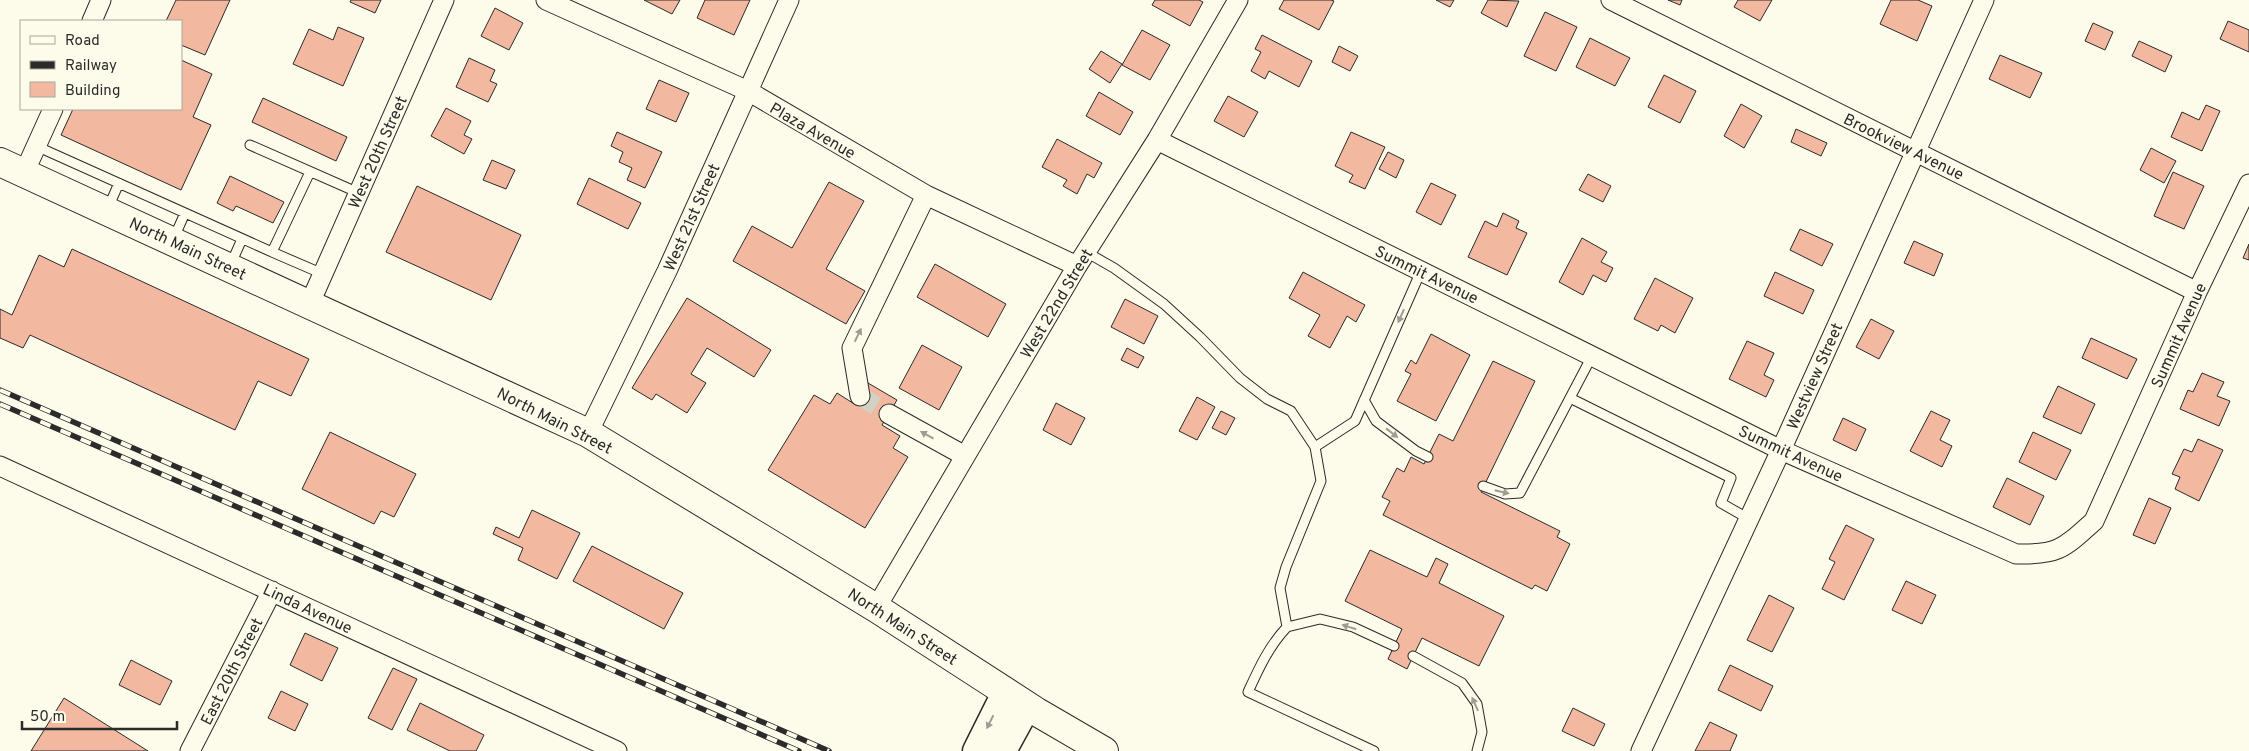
<svg xmlns="http://www.w3.org/2000/svg" width="2249" height="751" font-family="Overpass,sans-serif">
<style>
.building{fill:#f2b8a0;stroke:#2b2b2b}
.lines{fill:none;stroke-linecap:round;stroke-linejoin:round}
.minor-tunnel{stroke:#d3d1c4;stroke-width:19;stroke-dasharray:19 9;stroke-linecap:butt}
.service-casing{stroke:#2b2b2b;stroke-width:11}
.minor-casing{stroke:#2b2b2b;stroke-width:21}
.secondary-casing{stroke:#2b2b2b;stroke-width:29}
.primary-casing{stroke:#2b2b2b;stroke-width:30}
.service{stroke:#fdfbea;stroke-width:9}
.minor{stroke:#fdfbea;stroke-width:19}
.secondary{stroke:#fdfbea;stroke-width:26}
.primary{stroke:#fdfbea;stroke-width:28}
.rail-casing{stroke:#2b2b2b;stroke-width:5.5}
.rail{stroke:#fdfbea;stroke-width:4;stroke-dasharray:11;stroke-linecap:butt}
.oneway{fill:#9e9d94}
.labels{text-anchor:middle;stroke-width:4;stroke-linejoin:round;paint-order:stroke}
.street-label{font-size:16px;fill:#2b2b2b;stroke:#fdfbea}
</style>
<rect width="100%" height="100%" fill="#fdfbea"/>
<path class="building" d="M176,0h54l-25,55 -24,-10v-24h-15z
M351,0h30l-6,13 -25,-11z
M644,0h36l-8,14z
M705,0h45l-16,35 -37,-17z
M1155,0h44l4,2 -13,24 -38,-21z
M1284,0h47l3,1 -15,29 -40,-21z
M1436,0h18l-4,7z
M1488,0l31,1 -12,26 -26,-14z
M1668,0h14l-2,5z
M1738,0h34l-12,21 -26,-14z
M1891,0h27l14,6 -15,35 -37,-17z
M495,8l28,15 -14,27 -28,-14z
M1545,12l32,15 -21,44 -32,-15z
M2228,21l21,9v22l-29,-13z
M2093,23l20,9 -8,18 -20,-9z
M338,27l26,11 -21,48 -50,-22 16,-35 24,11z
M1142,30l28,15 -20,35 -28,-15z
M1262,35l50,26 -13,26 -30,-16 -4,8 -14,-8 10,-19 -6,-3z
M1590,38l40,20 -15,28 -39,-19z
M2139,41l33,15 -7,16 -33,-16z
M1339,46l19,10 -8,15 -18,-9z
M1101,51l21,13 -12,19 -21,-14z
M2000,55l42,18 -12,25 -41,-19z
M469,58l26,12 -5,11 7,3 -9,18 -32,-15z
M181,60l31,14 -19,43 18,8 -30,65 -120,-55 12,-26h108z
M1664,75l32,16 -16,32 -32,-16z
M659,80l30,13 -13,29 -30,-13z
M1099,92l34,20 -13,23 -34,-19z
M1228,96l30,16 -14,25 -30,-16z
M263,98l84,39 -11,24 -84,-39z
M1741,104l21,12 -18,32 -20,-12z
M2206,105l14,6 -18,40 -31,-14 11,-25 17,8z
M446,108l25,13 -7,14 8,4 -8,15 -33,-18z
M1796,129l31,14 -6,13 -30,-14z
M617,132l45,20 -17,36 -18,-8 5,-12 -13,-6 4,-10 -12,-6z
M1351,132l34,15 -20,42 -16,-7 4,-7 -18,-9z
M1057,139l45,24 -8,15 -7,-4 -10,20 -14,-8 4,-6 -25,-13z
M2151,148l25,13 -12,22 -24,-13z
M1388,152l16,8 -8,18 -17,-9z
M492,160l23,10 -9,19 -23,-9z
M2173,172l31,14 -20,43 -30,-13z
M1588,174l23,12 -8,16 -24,-12z
M230,176l54,26 -11,21 -37,-17 -3,5 -16,-8z
M589,178l52,25 -13,26 -51,-25z
M829,182l35,19 -38,68 39,22 -19,33 -113,-63 19,-35 40,22z
M1431,183l25,12 -15,30 -25,-13z
M417,186l104,49 -30,65 -105,-48z
M1503,213l16,8 -3,7 11,5 -20,42 -39,-18 17,-36 12,6z
M1800,229l33,15 -11,22 -32,-16z
M1582,238l25,14 -6,10 12,6 -7,14 -13,-7 -10,20 -24,-13z
M1914,241l29,13 -9,22 -30,-13z
M2249,244v16l-6,-2z
M72,249l237,110 -18,37 -33,-15 -23,49 -205,-95 -7,13 -23,-10v-29l12,6 27,-60 25,12z
M935,264l71,40 -18,33 -71,-40z
M1303,272l62,33 -9,17 -9,-6 -17,32 -22,-12 12,-21 -31,-17z
M1775,272l39,18 -11,24 -39,-18z
M1655,278l38,20 -18,35 -14,-8 -3,6 -24,-12z
M687,298l84,52 -17,27 -47,-29 -16,26 15,9 -19,30 -31,-19 -4,6 -20,-12z
M1125,299l33,17 -14,28 -33,-17z
M1871,319l23,12 -15,28 -23,-12z
M1431,334l39,21 -34,66 -39,-20 14,-27 -6,-3 6,-11 5,4z
M2091,338l46,21 -10,20 -45,-21z
M1747,341l27,12 -10,22 10,5 -8,17 -37,-18z
M922,345l40,22 -23,43 -40,-22z
M1127,348l17,9 -6,11 -17,-8z
M1493,361l42,20 -54,111 79,39 -3,6 13,7 -23,47 -12,-6 -3,4 -149,-74 7,-14 -8,-4 15,-29 7,4 7,-15 13,7 15,-30 14,7z
M2202,373l22,9 -7,14 13,5 -11,25 -39,-17 8,-19 5,2z
M868,383l29,17 -15,25 18,11 -7,12 15,9 -43,71 -97,-58 46,-75 16,9 7,-11 19,12z
M2058,386l37,18 -14,30 -38,-17z
M1197,397l18,10 -18,33 -18,-9z
M1056,403l29,15 -14,27 -28,-15z
M1221,411l14,7 -9,17 -14,-7z
M1931,411l19,9 -10,20 12,6 -10,21 -32,-16z
M1843,418l23,11 -10,22 -23,-11z
M330,432l86,42 -22,43 -13,-6 -7,13 -72,-35z
M2033,432l38,18 -15,30 -37,-18z
M2198,439l25,11 -24,51 -24,-12 5,-12 -8,-3 12,-25 8,3z
M2007,478l37,18 -14,29 -37,-18z
M2149,498l22,10 -16,36 -22,-9z
M532,510l48,23 -23,46 -39,-19 5,-12 -30,-14 3,-7 23,11z
M1846,525l28,14 -30,61 -22,-11 13,-27 -6,-3z
M592,546l91,47 -19,36 -91,-48z
M1370,550l57,27 9,-19 12,6 -9,19 65,33 -25,50 -57,-28 -15,31 -19,-10 14,-30 -57,-28z
M1906,581l30,14 -14,29 -30,-14z
M1769,595l25,13 -22,44 -25,-12z
M305,633l33,15 -16,33 -32,-16z
M131,660l41,21 -12,24 -41,-20z
M1730,665l43,21 -12,25 -43,-21z
M393,668l24,11 -25,51 -24,-12z
M281,691l27,13 -13,27 -27,-13z
M64,698l84,53h-117z
M420,703l64,32 -8,16h-26l-43,-21z
M1573,708l32,16 -11,22 -32,-15z
M1710,722l27,13 -7,16h-35z"/>
<g class="lines">
<path class="minor-tunnel" d="M860,396l29,18"/>
<defs>
<path id="service" d="M250,145l109,48
M36,146l236,106
M310,172l-38,80 51,22
M108,208l11,-25
M173,240l12,-27
M1086,252l28,16 50,36 36,33 40,41 27,21 24,12 24,36 6,34 -35,86 -6,21 7,39c-18,19 -28,41 -39,65l126,59
M230,266l12,-27
M1570,398l161,80 -10,25 28,16
M1364,400l12,21 40,30 12,6
M1315,447l40,-26 66,-150
M1483,486l22,8 15,-1 72,-137
M1287,627l33,-8 33,8 41,19
M1413,656l49,27 15,21 5,28 -5,19"/>
<path id="minor" d="M546,0l202,91 178,104 151,71
M1611,0l586,292
M92,21l9,-21
M1157,140l624,310 235,104c42,1 47,-5 78,-33l103,-229 52,-108
M24,173l29,-64
M310,303l134,-303
M860,396l-8,-48 74,-153
M889,414l76,42
M588,433l79,-162 122,-271
M0,466l617,285
M876,608l201,-342 80,-126 81,-140
M190,751l82,-160
M1641,751l140,-301 203,-450"/>
<path id="secondary" d="M976,751l29,-58
M1003,751l24,-44"/>
<path id="primary" d="M0,162l588,271 288,175 161,104 67,39"/>
</defs>
<use href="#service" class="service-casing"/>
<use href="#minor" class="minor-casing"/>
<use href="#secondary" class="secondary-casing"/>
<use href="#primary" class="primary-casing"/>
<use href="#service" class="service"/>
<use href="#minor" class="minor"/>
<use href="#secondary" class="secondary"/>
<use href="#primary" class="primary"/>
<defs>
<path id="rail" d="M0,390l829,361
M0,404l799,347"/>
</defs>
<use href="#rail" class="rail-casing"/>
<use href="#rail" class="rail"/>
</g>
<defs><path id="oneway-solid" d="M-6-.8H1V-3.2L6.5 0L1 3.2V.8H-6Z" transform="scale(1.25)"/></defs>
<g class="oneway">
<use href="#oneway-solid" transform="translate(1401 316) rotate(114)"/>
<use href="#oneway-solid" transform="translate(858 335) rotate(-64)"/>
<use href="#oneway-solid" transform="translate(1392 433) rotate(38)"/>
<use href="#oneway-solid" transform="translate(927 435) rotate(-151)"/>
<use href="#oneway-solid" transform="translate(1502 492) rotate(13)"/>
<use href="#oneway-solid" transform="translate(1349 627) rotate(-163)"/>
<use href="#oneway-solid" transform="translate(1475 704) rotate(-114)"/>
<use href="#oneway-solid" transform="translate(990 722) rotate(117)"/>
</g>
<g class="labels">
<g class="street-label">
<text transform="translate(813 130) rotate(30)" y="6">Plaza Avenue</text>
<text transform="translate(1904 146) rotate(26)" y="6">Brookview Avenue</text>
<text transform="translate(377 152) rotate(-66)" y="6">West 20th Street</text>
<text transform="translate(691 217) rotate(-66)" y="6">West 21st Street</text>
<text transform="translate(188 248) rotate(25)" y="6">North Main Street</text>
<text transform="translate(1427 274) rotate(26)" y="6">Summit Avenue</text>
<text transform="translate(1056 303) rotate(-59)" y="6">West 22nd Street</text>
<text transform="translate(2178 335) rotate(-66)" y="6">Summit Avenue</text>
<text transform="translate(1814 376) rotate(-66)" y="6">Westview Street</text>
<text transform="translate(555 420) rotate(27)" y="6">North Main Street</text>
<text transform="translate(1791 453) rotate(25)" y="6">Summit Avenue</text>
<text transform="translate(308 608) rotate(25)" y="6">Linda Avenue</text>
<text transform="translate(903 626) rotate(33)" y="6">North Main Street</text>
<text transform="translate(231 671) rotate(-63)" y="6">East 20th Street</text>
</g>
</g>
<rect x="20" y="20" width="162" height="90" fill="#fdfbea" stroke="#a9a89e"/>
<rect x="30" y="36" width="25" height="8" fill="#fdfbea" stroke="#a9a89e"/>
<text x="65" y="45" font-size="15" fill="#2b2b2b">Road</text>
<rect x="30" y="61" width="25" height="8" fill="#2b2b2b" stroke="#a9a89e"/>
<text x="65" y="70" font-size="15" fill="#2b2b2b">Railway</text>
<rect x="30" y="82" width="25" height="15" fill="#f2b8a0" stroke="#a9a89e"/>
<text x="65" y="95" font-size="15" fill="#2b2b2b">Building</text>
<path d="M22 721v8h155v-8" fill="none" stroke="#2b2b2b" stroke-width="2.5"/>
<text x="30" y="721" font-size="15" fill="#2b2b2b" stroke="#fdfbea" stroke-width="4" paint-order="stroke">50 m</text>
</svg>
